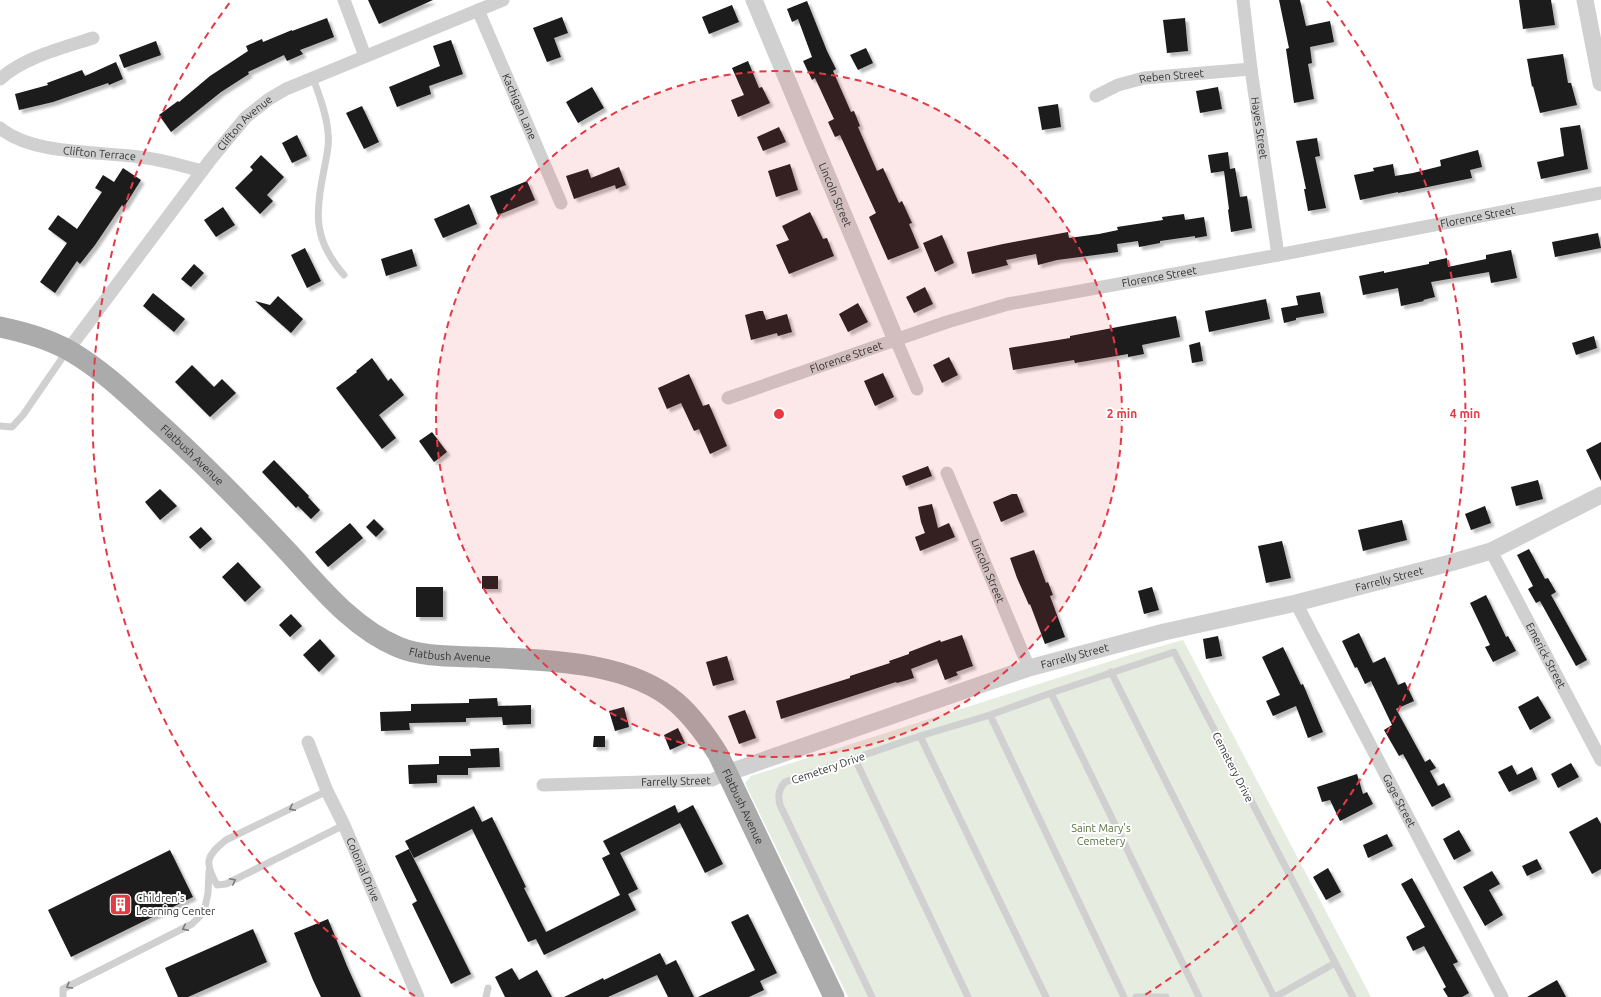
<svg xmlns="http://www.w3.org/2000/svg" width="1601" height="997" font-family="Ubuntu,sans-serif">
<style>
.green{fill:#e6ecdf}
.building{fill:#1a1a1a;filter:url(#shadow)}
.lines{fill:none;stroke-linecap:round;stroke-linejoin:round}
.service{stroke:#d0d0d0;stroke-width:7}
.minor{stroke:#d0d0d0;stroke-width:13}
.tertiary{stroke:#d0d0d0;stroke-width:17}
.primary{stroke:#ababab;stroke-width:21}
.oneway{stroke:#7a7a7a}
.ring{fill:none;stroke:#e63946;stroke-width:2;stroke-dasharray:7 5}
.labels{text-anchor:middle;stroke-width:4;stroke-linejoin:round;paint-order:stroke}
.street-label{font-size:11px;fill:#333;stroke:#fff}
.park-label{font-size:11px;fill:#56703f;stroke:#fff}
.poi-label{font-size:11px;fill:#333;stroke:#fff;text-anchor:start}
.centre{fill:#e63946;stroke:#fff;stroke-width:2}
.ring-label{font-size:12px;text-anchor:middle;font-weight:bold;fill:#e63946;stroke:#fff;stroke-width:4;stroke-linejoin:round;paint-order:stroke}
</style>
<defs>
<filter id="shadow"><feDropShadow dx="3.5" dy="3.5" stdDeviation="1" flood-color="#0004"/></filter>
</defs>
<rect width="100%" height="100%" fill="#fff"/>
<path class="green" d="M1183,640l188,357h-523l-103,-214 6,-7 385,-123z"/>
<path class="building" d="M368,0h65l-54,24z
M1279,0h21l6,26 24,-5 4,21 -24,5 2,16 -4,1 6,35 -20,4 -8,-54 3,-1z
M1519,0h32l4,25 -32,4z
M807,1l20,50 9,18 -3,2 18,41 3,-1 6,15 -2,1 19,44 6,-3 16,35 3,-2 10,22 -3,1 10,24 -31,12 -19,-43 7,-4 -36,-78 -5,2 -7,-15 6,-3 -19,-41 -3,2 -9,-19 9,-4 -14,-38 -6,3 -5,-13z
M732,5l7,17 -30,12 -7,-17z
M562,17l6,16 -14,5 7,19 -14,5 -14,-34z
M327,18l7,19 -34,13 3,4 -16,7 -3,-6 -36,17 1,2 -28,18 -50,40 -12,-17 19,-14 1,1 31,-26 38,-25 -2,-5 16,-7 1,3 29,-12v1z
M1185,18l3,33 -21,2 -4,-33z
M451,40l12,34 -34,12 2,8 -34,13 -8,-20 51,-21 -7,-20z
M156,41l5,14 -37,13 -5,-13z
M866,48l7,15 -15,7 -8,-15z
M1563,54l5,29h3l6,22 -37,8 -7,-27 -1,1 -5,-28z
M748,61l11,27 3,-1 8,16 -32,14 -7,-17 13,-5 -12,-27z
M116,62l7,17 -14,6 -1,-2 -55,19 -34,8 -4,-16 33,-9 -1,-2 35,-13 3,6z
M592,87l12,21 -26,15 -12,-21z
M1218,87l4,22 -22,4 -4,-22z
M1058,104l3,23 -19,3 -4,-23z
M362,106l17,36 -15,7 -18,-36z
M1580,125l8,44 -47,10 -4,-17 27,-6 -4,-28z
M779,127l7,15 -23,9 -6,-14z
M297,135l10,21 -15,7 -10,-20z
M1317,138l3,18 -5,1 11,51 -18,3 -4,-22h2l-10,-48z
M1478,150l4,17 -12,3 2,8 -74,15v-1l-38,8 -6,-25 20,-4 -1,-3 20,-4 2,12 18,-3 28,-7 -1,-6z
M1228,152l2,17 5,-1 5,29 7,-1 5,32 -21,4 -3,-22 1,-1 -5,-38 -13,2 -3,-18z
M261,155l23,22 -17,18 6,6 -13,13 -25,-26 18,-18 -3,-3z
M790,164l8,26 -22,7 -8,-26z
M619,167l7,18 -10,4 -1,-4 -41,14 -8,-23 22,-7 3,9z
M123,168l18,12 -17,27 -2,-2 -27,40 -15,19 -3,-3 -22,32 -15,-11 27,-39 -19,-14 10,-14 19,14 25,-37 -7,-4 8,-13 11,7z
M527,181l8,19 -37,15 -8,-19z
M469,204l8,20 -34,14 -9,-19z
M223,207l12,18 -19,12 -12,-17z
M810,212l13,27 4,-1 7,18 -45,18 -13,-29 13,-5 -7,-14z
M1184,214l1,6 19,-3 3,19 -12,2v-2l-35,5v2l-21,4 -1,-6 -21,3 1,8 -61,8 -19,5 -2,-11 -30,6 2,5 -36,9 -5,-22 36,-8 65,-12 1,6 30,-4 19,-4 -1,-3 46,-7 -1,-3z
M1598,233l3,15 -46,9 -3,-15z
M942,235l12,28 -19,9 -12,-29z
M305,248l16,33 -14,7 -16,-33z
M412,249l5,17 -31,10 -5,-17z
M1511,250l6,28 -26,5 -2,-11 -58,10 4,15 -12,3 1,1 -23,5 -3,-18 -35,7 -4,-19 25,-5v2l45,-9v-2l18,-4 1,9 38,-8v-4z
M194,264l10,9 -13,14 -10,-8z
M925,287l8,17 -19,9 -8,-16z
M1320,292l4,21 -28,5v2l-12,3 -3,-15 17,-3 -2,-9z
M153,293l32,26 -11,13 -31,-26z
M278,296l25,23 -12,14 -36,-32 15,4z
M1266,299l4,20 -61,13 -4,-21z
M858,303l10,19 -20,10 -9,-18z
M759,311h4l3,9 21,-6 5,18 -14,4 -1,-3 -26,7 -6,-25z
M1176,316l4,21 -38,8 2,9 -16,3v-3l-53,9 -1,-3 -61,10 -4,-22 61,-10v-2z
M1594,336l3,12 -21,7 -4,-12z
M1200,342l3,19 -11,2 -3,-18z
M949,357l9,18 -16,8 -9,-18z
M372,358l16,23 3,-3 13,17 -25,20 17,23 -14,11 -46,-61 21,-16 -1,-1z
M192,365l22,22 8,-8 14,14 -26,24 -35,-35z
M883,373l11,24 -19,9 -11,-25z
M689,374l14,32 6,-2 18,42 -17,8 -11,-25 -5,2 -13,-28 -14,6 -9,-21z
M432,432l15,20 -13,10 -15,-21z
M1601,442v39l-15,-31z
M274,460l35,36 -1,1 12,13 -9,9 -13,-13 -2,2 -34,-36z
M928,466l4,10 -26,10 -4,-10z
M1538,480l5,19 -27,7 -5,-19z
M160,489l17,17 -17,14 -15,-18z
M1012,494h5l7,18 -23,10 -8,-20z
M932,504l6,24 11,-5 6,14 -35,14 -5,-14 10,-4 -4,-11 -3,-15z
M1485,506l6,17 -20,7 -6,-16z
M374,519l10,10 -8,8 -10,-10z
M1402,520l5,20 -44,11 -5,-21z
M350,523l13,15 -35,29 -13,-15z
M201,527l11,12 -12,10 -11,-12z
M1282,541l9,37 -25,5 -8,-37z
M1529,549l16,30 3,-1 8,14 -5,3 36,65 -11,6 -36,-65 -4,2 -8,-14 5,-3 -16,-31z
M1034,550l12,33 2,-1 5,13 -3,1 15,41 -20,7 -15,-40 -1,1 -12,-27 -7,-20z
M238,562l23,25 -16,15 -23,-25z
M482,576h16v13h-16z
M416,587h27v30h-27z
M1152,587l7,23 -15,4 -6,-23z
M1486,595l20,42 2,-1 8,15 -23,11 -8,-15 5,-2 -20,-42z
M291,614l11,12 -12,11 -11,-12z
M1359,633l14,30 12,-6 13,28 7,-3 9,19 -18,8 29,53 5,-3 6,9 -6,3 8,15 6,-3 7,14 -19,10 -29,-53 -4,2 -15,-26 8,-5 -21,-44 -6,3 -8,-17 -2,1 -13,-27z
M962,635l11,31 -17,6 2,3 -13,5 -8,-21 -26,10 3,9 -17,5 -1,-1 -115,37 -5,-18 74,-23v-2l40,-13 -1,-2 20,-7v-2l31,-12 1,2z
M1218,636l4,20 -16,3 -3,-20z
M320,639l15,17 -16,16 -16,-17z
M1283,647l18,38 2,-1 20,48 -15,6 -12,-32 -23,10 -7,-15 14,-6 -18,-38z
M727,656l7,24 -21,6 -7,-24z
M1538,696l13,22 -21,12 -12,-23z
M497,698l1,8 33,-1v19l-28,1 -1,-8 -36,1v4l-57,1 1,7 -29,1 -1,-19 31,-1v-7l58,-1v-4z
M624,707l5,20 -14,4 -6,-20z
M745,710l11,28 -17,6 -11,-28z
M678,728l7,15 -15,7 -6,-15z
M594,736h11v11h-12z
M499,748l1,19 -32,1v7h-31v8l-28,1 -1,-19 31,-1v-8h32l-1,-7z
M1571,763l8,14 -21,11 -7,-14z
M1512,765l5,10 15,-8 5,12 -28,13 -11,-20z
M1357,774l6,20 4,-2 6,12 -33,17 -10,-21 -8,2 -5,-15z
M675,805l3,8 15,-8 30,59 -18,9 -25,-50 -60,30 18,36 -10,5 8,16 -92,45 -8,-16 -8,3 -56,-113 -58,29 -9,-17 69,-35 8,16 10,-5 34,70 -2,1 22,44 74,-37 -18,-37 8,-4 -7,-13z
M1597,817l4,7v45l-9,5 -23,-42z
M1459,830l12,21 -17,9 -11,-21z
M1387,834l6,12 -25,12 -5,-13z
M409,849l62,125 -20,10 -39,-80 5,-3 -22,-45z
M170,850l23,47 -122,60 -23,-47z
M1537,859l5,10 -15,7 -5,-10z
M1328,868l13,24 -15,8 -13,-23z
M1492,871l8,13 -11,6 14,25 -18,11 -22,-39z
M1412,878l46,84 -5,2 16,29 -7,4h-14l-5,-8 3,-2 -22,-41 -11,5 -7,-14 19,-10 -24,-43z
M748,914l29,59 -17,8 4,9 -15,7h-51l57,-27 -24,-48z
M328,919l19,47 14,31h-40l-8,-17 -19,-47z
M253,929l14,33 -79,35h-10l-13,-29z
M660,953l6,12 10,-5 18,37h-26l-11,-22 -49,22h-44l39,-19 1,2z
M512,968l7,12 18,-10 15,27h-47l-10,-20z
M1557,980l9,17h-39z"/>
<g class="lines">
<path class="service" d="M313,78c6,17 14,37 15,55 2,12 -2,25 -4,37 -9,43 -11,70 20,105
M0,426l12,1 11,-12 44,-64
M1111,672l163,325
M990,715l134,282
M920,736l126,261
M855,759l113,238
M327,791l-101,49c-20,16 -22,22 -9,45l9,-1 118,-59
M63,997v-8l129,-65 12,-12 4,-19 1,-22
M486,997l2,-9
M872,997l-92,-192c-2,-9 -2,-15 5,-23l135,-46 70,-21 61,-22
M1136,997h30
M1199,997l-148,-304 123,-41 179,345
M1275,997l60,-34"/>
<g class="minor">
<path d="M344,0l21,56"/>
<path id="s1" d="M1243,0l8,69 27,186"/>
<path id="s2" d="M478,10l83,193"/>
<path d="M0,79c25,-22 62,-31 93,-41"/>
<path id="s3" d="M1096,96l22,-11 26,-7 107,-9"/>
<path id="s4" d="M0,128c33,27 98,23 139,29 22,2 43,9 63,14"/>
<path d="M896,340l21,49"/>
<path id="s5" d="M68,350l143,-191 35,-42 23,-18 17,-10 217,-89"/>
<path id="s6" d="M728,398l219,-76 61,-18 270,-49 323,-62"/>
<path id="s7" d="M947,473l82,195"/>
<path id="s8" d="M1491,551l110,209"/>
<path id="s9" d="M1296,603l206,394"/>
<path id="s10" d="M308,742l19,49 17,34 74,172"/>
<path id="s11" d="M543,785l169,-5 15,-7"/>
</g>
<g class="tertiary">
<path id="s12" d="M754,0l142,340"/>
<path d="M1585,0l16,83"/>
<path id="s13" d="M727,773l302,-105 135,-36 132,-29 154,-40 41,-12 110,-56"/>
</g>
<path class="primary" id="s14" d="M0,327c24,5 49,12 70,24 31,18 56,42 82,66 48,43 93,89 137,136 32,35 64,75 109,94 24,10 52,9 78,10 62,3 151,2 201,46 17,15 29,32 41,51l116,243"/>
</g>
<defs><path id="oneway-chevron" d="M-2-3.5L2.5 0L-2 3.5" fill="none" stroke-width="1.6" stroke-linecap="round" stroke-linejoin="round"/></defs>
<g class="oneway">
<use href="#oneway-chevron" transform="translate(292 808) rotate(154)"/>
<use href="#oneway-chevron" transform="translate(233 881) rotate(-27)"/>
<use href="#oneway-chevron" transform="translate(185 928) rotate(154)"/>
<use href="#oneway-chevron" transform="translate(69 986) rotate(150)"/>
</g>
<circle cx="779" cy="414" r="343" fill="#e63946" fill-opacity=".12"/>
<g class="ring">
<circle cx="779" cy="414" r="343"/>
<path d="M415 996A686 686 0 0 1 231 1M1327 1A686 686 0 0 1 1143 996"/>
</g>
<defs>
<symbol id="building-square" viewBox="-11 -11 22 22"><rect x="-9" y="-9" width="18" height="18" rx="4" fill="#e63946" stroke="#fff"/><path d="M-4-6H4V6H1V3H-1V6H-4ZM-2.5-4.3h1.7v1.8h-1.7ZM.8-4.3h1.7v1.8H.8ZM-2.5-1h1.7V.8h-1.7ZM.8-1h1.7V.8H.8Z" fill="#fff"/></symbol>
</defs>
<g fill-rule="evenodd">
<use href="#building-square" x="108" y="892" width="25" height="25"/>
</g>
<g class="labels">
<g class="street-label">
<text dy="4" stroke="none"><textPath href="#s3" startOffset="79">Reben Street</textPath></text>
<text dy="4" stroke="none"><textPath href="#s2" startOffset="105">Kachigan Lane</textPath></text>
<text dy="4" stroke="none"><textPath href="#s5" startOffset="288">Clifton Avenue</textPath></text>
<text dy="4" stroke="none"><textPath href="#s1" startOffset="129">Hayes Street</textPath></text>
<text dy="4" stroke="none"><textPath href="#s4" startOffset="104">Clifton Terrace</textPath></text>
<text dy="4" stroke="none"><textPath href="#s12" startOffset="211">Lincoln Street</textPath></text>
<text dy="4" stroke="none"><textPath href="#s6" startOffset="773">Florence Street</textPath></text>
<text dy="4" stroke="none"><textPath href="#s6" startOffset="449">Florence Street</textPath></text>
<text dy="4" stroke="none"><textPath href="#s6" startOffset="125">Florence Street</textPath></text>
<text dy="4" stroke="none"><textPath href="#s14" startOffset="235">Flatbush Avenue</textPath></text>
<text dy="4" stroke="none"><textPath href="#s7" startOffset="106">Lincoln Street</textPath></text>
<text dy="4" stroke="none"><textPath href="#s13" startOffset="691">Farrelly Street</textPath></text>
<text dy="4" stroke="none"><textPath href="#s14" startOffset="571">Flatbush Avenue</textPath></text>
<text dy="4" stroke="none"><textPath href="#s8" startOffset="118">Emerick Street</textPath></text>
<text dy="4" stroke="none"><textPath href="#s13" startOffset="367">Farrelly Street</textPath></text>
<text transform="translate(1233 767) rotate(63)" y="4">Cemetery Drive</text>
<text transform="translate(828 768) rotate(-19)" y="4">Cemetery Drive</text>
<text dy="4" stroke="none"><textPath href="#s11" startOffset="133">Farrelly Street</textPath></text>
<text dy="4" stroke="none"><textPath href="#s9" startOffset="223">Gage Street</textPath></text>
<text dy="4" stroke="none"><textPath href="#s14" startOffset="931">Flatbush Avenue</textPath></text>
<text dy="4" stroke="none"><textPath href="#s10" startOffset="139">Colonial Drive</textPath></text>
</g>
<g class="park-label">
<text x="1101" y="832">Saint Mary's<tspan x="1101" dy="13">Cemetery</tspan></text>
</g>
<g class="poi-label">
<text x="136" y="902">Children's<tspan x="136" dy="13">Learning Center</tspan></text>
</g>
</g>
<circle cx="779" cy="414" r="6" class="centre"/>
<g class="ring-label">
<text x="1122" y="418">2 min</text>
<text x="1465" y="418">4 min</text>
</g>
</svg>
